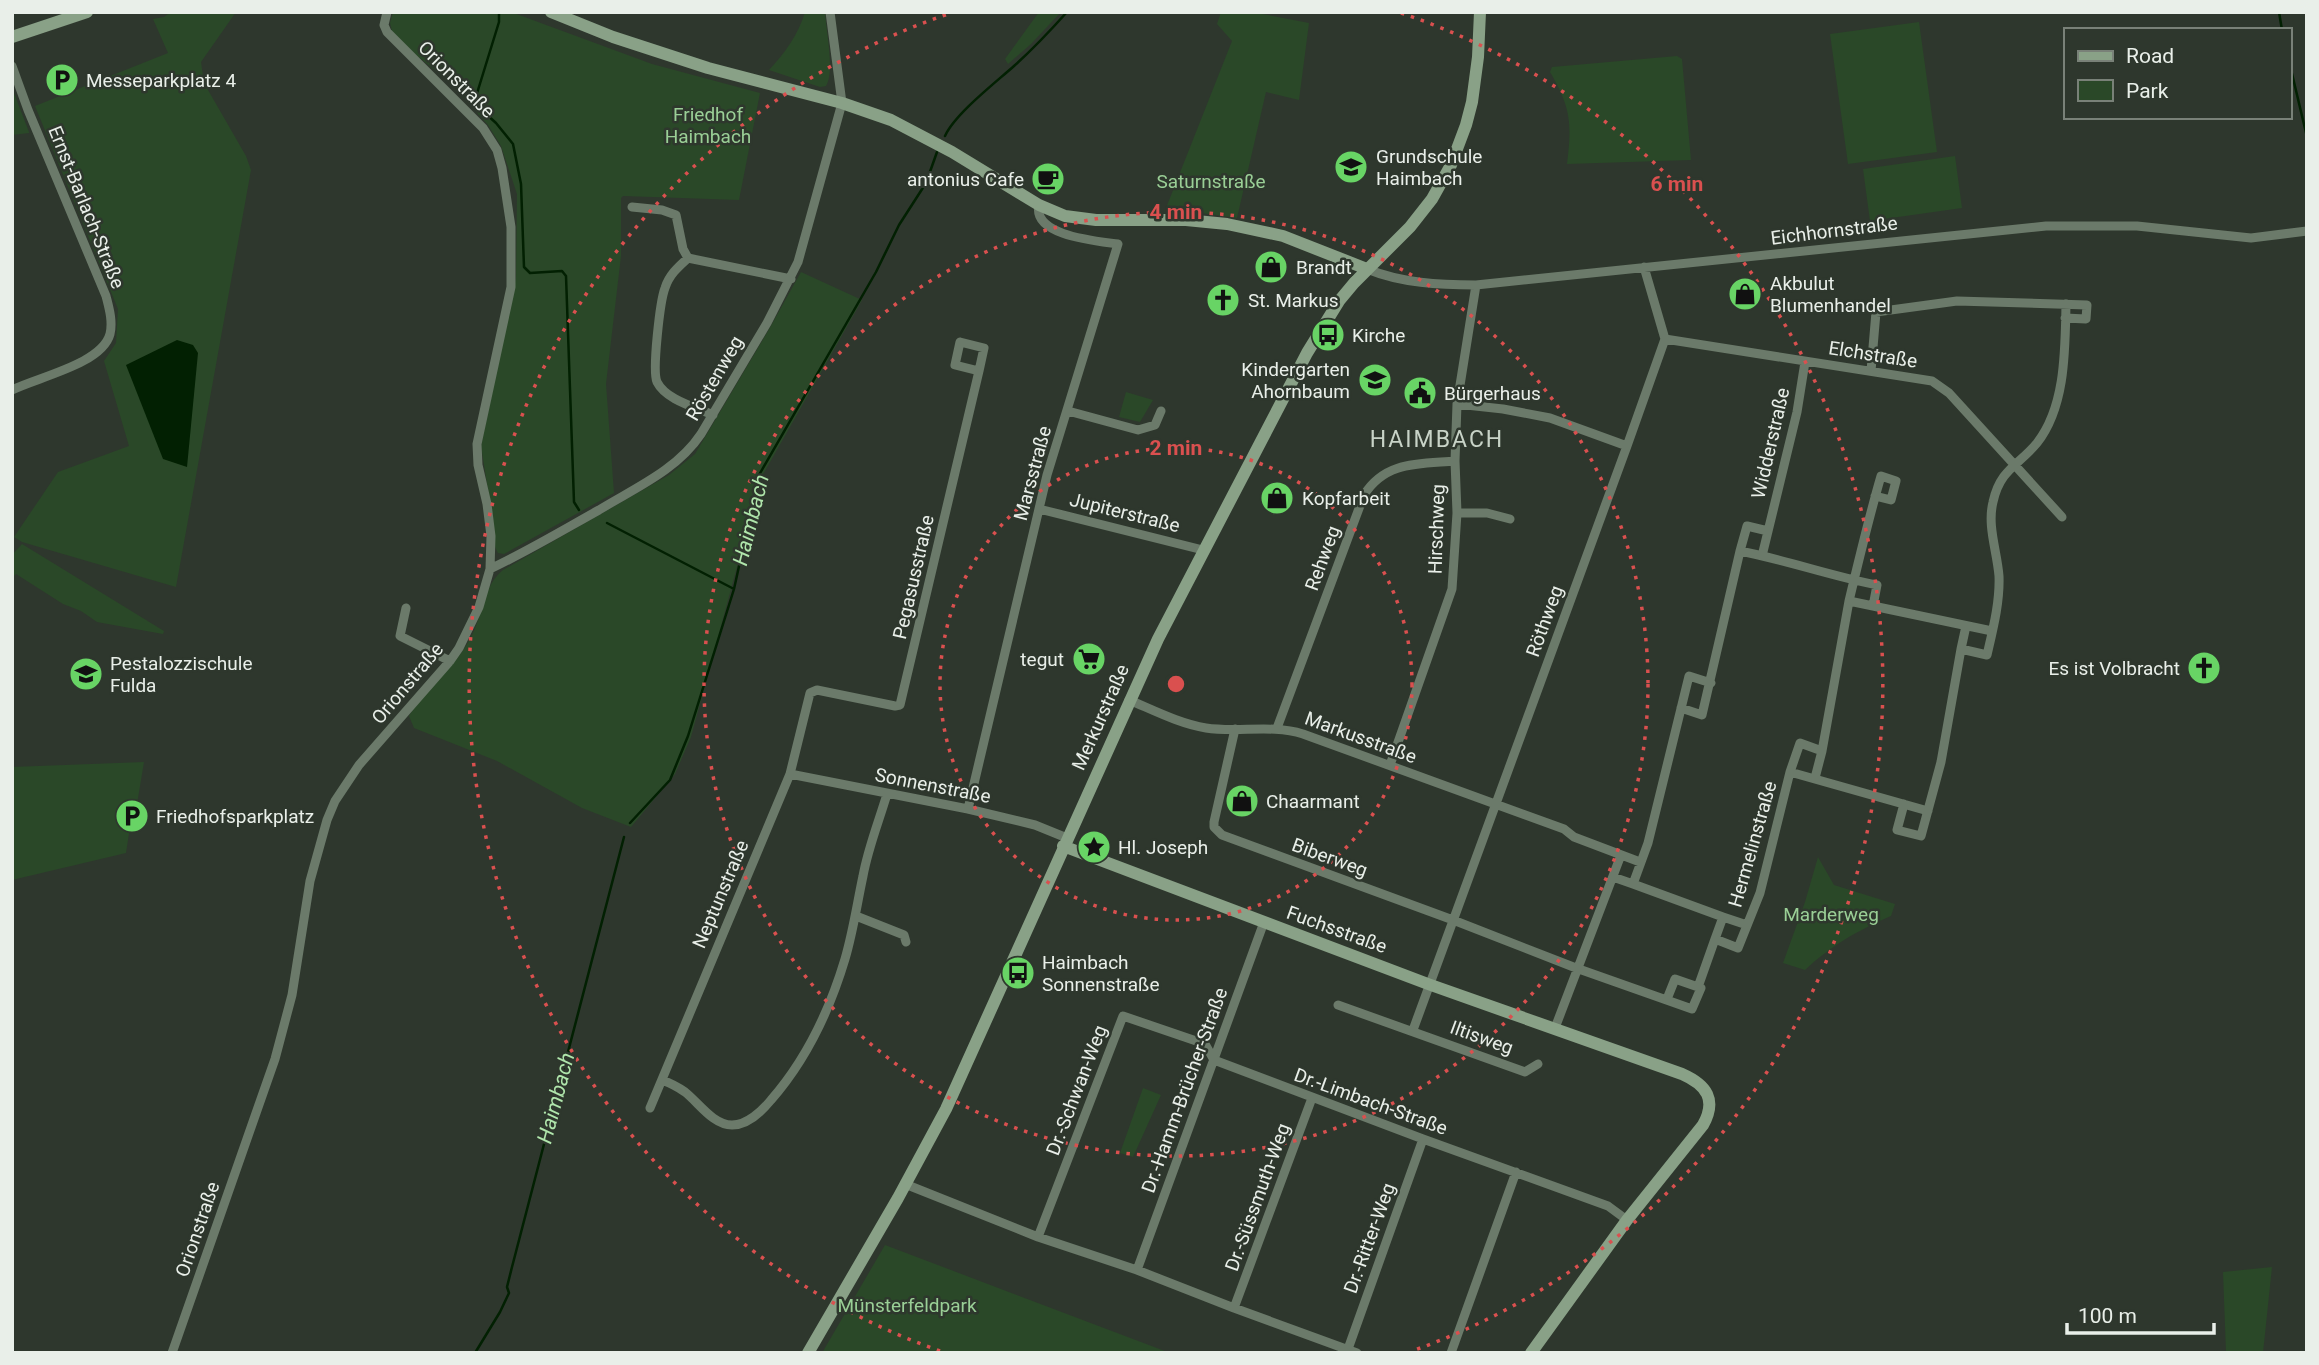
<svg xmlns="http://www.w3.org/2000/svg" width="2319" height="1365" font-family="Roboto,sans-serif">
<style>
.green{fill:#2a4828}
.water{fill:#022002}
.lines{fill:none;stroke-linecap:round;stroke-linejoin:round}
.stream{stroke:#022002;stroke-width:2.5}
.street{stroke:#6b7a6a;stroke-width:9}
.secondary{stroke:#89a187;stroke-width:12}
.ring{fill:none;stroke:#da504f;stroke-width:3.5;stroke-dasharray:3.5 7}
.labels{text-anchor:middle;stroke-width:5;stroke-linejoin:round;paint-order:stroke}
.street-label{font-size:19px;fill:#e9efe9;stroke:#2e372d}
.poi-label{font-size:19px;fill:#e9efe9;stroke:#2e372d;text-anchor:start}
.park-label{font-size:19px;fill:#9acf96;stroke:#2e372d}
.water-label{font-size:21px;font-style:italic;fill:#b0e6ac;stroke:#2e372d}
.quarter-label{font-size:23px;letter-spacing:2px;fill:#c8d3c7;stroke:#2e372d}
.centre{fill:#da504f;stroke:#2e372d;stroke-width:3.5}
.ring-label{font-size:21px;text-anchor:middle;font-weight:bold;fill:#da504f;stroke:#2e372d;stroke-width:5;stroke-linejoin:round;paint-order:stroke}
</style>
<rect width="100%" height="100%" fill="#2e372d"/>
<path class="green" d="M171,12h65l-35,50 3,21 42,73 5,14 -75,417 -154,-45 -8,-5 44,-65 71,-26 -25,-85 12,-18 2,-34 -83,-203 133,-53 -15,-34 11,-2z
M393,12h118l141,52 108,29 -21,107 -116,-4 -2,2v58l-15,128 8,109 -110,61 -6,-1 -3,-6 -1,-19 -13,-82 35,-168 1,-84 -16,-48 -13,-21 -38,-43 -48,-38 -10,-13 -2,-8z
M805,12h20c1,18 10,60 1,74l-6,1 -51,-17c16,-17 29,-35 36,-58z
M1039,12h22l-30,32 -23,20 -3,-5z
M1221,12h31l57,11 -10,77 -33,-8 -29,126 -71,-10 66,-167 -15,-17z
M1919,22l18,130 -89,12 -18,-130z
M1677,56l5,3 9,101 -124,4c5,-41 4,-56 -17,-92l2,-5z
M12,88l17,44v1l-17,2z
M1955,156l7,52 -92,13 -7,-52z
M801,272l61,28 -101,178 -70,259 -16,37 -44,53 -49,-19 -85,-47 -83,-33 -5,-12c17,-30 49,-50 64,-83 10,-21 11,-48 30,-63l166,-95 26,-21 73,-123z
M1126,392l27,8 -13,22 -21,-5z
M22,544l142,87 -1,3 -66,-12 -16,-11 -18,-7 -47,-30 -4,4v-23z
M144,762l-7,42 -10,-1 -3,23 6,1 -4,26 -114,27v-113z
M1818,857l16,28 61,19 -4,12c-34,15 -59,29 -86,54l-22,-7 22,-61z
M1143,1088l18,7 -28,62 -13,-4z
M885,1245l285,108h-348z
M2272,1267l-9,86h-44l7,-1 -3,-80z"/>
<path class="water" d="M177,340l16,5 5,8 -11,114 -24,-8 -37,-94z"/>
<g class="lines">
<path class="stream" d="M499,12v10l-25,81 22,20 17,21 8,40 3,83 6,6 32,-2 4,5 8,226 5,8
M2279,12l3,18
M2289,61l18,76
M945,136c10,-22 50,-53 69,-70 19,-17 36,-35 53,-54
M607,523l127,66
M630,823l40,-43 18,-44 46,-147 25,-114 117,-203 23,-47 27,-42 11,-31
M475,1353l25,-41 9,-19 -2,-6 5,-20 112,-430"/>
<path class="street" d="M12,66l16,44 78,186c3,12 7,25 4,38 -8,30 -72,43 -98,56
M632,207l30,3 14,5 7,34 5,9 103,21
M688,258c-10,9 -19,17 -23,30 -5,13 -13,83 -8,94 9,18 38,25 56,33
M1367,269c34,14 73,16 109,16l570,-59h91l114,12 56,-7
M1665,339l267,42 17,12 113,124
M960,342l24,6 -5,23 -24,-6z
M1871,371l5,-59 81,-11 130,4 -1,14 -21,-1
M1457,404l46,5 47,9 77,28
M1068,411l70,19 17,-5 6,-14
M1039,509l164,41
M1457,513h30l23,6
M1768,531l-21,-5 -7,25c46,9 91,25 137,34l-4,21 -24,-5c10,-42 20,-84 32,-125l15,5 -5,19 -16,-4
M1762,556l35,-144 8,-50
M490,569c38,-18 73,-39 109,-59 36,-22 78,-40 102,-76l66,-111 31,-61 44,-159 -12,-91
M1873,606l119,25
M406,608l-6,28 50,25
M1966,626l-5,23 26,6c6,-26 13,-53 12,-79 -2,-25 -12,-50 -6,-74 7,-33 26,-37 44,-59 29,-37 28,-94 29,-139
M1129,700c24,10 51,24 77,28 32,5 65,-4 97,6l261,95 10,8 66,25
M1681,708l21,7 38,-164
M1277,728l87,-233c21,-34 55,-31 91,-34
M1235,729l-21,93v5l8,8 231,85 123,48 116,41 9,-21 -26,-9 -8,20
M1822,751l-22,-8 -10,29 138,39
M1390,765l62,-176 5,-76 -2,-52 2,-57 19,-119
M790,774l178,35 67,16 32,13
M1815,778l7,-27 27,-150
M1904,804l-7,26 24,6 20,-74 20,-113
M968,809l79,-334 71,-231c-21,-3 -86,-8 -79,-39
M1613,877l20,7 15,-41 41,-167 22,7
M1633,884l90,33
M856,916l48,19 2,7
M1747,925l-24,-8 -8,22 23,9 22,-55 30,-121
M1698,987l17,-48
M1338,1005l187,67 13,-8
M1555,1028l66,-173
M1413,1030l214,-584 38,-107 -21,-72
M1214,1060l209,79 185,67 19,14
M662,1080c8,3 16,7 23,12 14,11 28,33 47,33 15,0 30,-14 39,-25 35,-40 59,-91 74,-141 8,-27 12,-55 18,-83 5,-28 16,-55 24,-82
M650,1108l140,-334 20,-81 7,-3 78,16 5,-1 79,-334
M905,1184l133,53 99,33 97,38 123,45
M1038,1237l85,-221 82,28 9,16
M1137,1270l127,-348
M1234,1308l78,-210
M1348,1349l75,-210
M172,1353l103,-294 17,-64 18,-114 17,-61 8,-19 24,-36 91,-104 9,-13 20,-41 11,-38 1,-33 -4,-32 -9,-39 -1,-21 34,-157v-60l-9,-59 -5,-18 -14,-22 -96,-96 -3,-7 3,-13
M1451,1353l65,-181"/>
<path class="secondary" d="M551,12l62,25 95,31 134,35 49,17 61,32 87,53 26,11 31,4h90l41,4 56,12 84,33
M12,37l75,-25
M1063,846l365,138 254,90c25,11 35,26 21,51l-76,95 -96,133
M808,1353l90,-155 48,-89 212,-470 149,-286 32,-52 15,-18 56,-56 22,-28 19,-34 15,-40 6,-23 6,-45 2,-45"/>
</g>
<g class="ring">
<circle cx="1176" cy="684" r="236"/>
<circle cx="1176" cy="684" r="472"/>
<path d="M940 1351A708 708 0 0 1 951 13M1401 13A708 708 0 0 1 1412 1351"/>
</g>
<defs>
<symbol id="parking-disc" viewBox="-11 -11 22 22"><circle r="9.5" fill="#68d465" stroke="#2e372d"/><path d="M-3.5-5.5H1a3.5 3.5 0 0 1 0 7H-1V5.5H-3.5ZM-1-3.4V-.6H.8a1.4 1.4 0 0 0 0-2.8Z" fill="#111"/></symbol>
<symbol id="school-disc" viewBox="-11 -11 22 22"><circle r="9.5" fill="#68d465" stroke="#2e372d"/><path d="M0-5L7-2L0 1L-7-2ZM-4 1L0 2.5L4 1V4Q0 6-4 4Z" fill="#111"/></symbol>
<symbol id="cafe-disc" viewBox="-11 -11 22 22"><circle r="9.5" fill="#68d465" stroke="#2e372d"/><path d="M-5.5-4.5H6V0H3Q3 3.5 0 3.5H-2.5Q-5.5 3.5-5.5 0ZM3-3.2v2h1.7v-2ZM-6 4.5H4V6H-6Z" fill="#111"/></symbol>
<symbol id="shop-disc" viewBox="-11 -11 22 22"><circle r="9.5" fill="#68d465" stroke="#2e372d"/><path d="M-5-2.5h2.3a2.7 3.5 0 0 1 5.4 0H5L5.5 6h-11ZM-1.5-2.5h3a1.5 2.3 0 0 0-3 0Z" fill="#111"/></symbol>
<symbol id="church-disc" viewBox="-11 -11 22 22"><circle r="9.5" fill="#68d465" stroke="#2e372d"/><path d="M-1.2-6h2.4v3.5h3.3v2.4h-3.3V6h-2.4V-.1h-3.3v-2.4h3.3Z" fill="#111"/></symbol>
<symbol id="bus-disc" viewBox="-11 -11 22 22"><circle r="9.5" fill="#68d465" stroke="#2e372d"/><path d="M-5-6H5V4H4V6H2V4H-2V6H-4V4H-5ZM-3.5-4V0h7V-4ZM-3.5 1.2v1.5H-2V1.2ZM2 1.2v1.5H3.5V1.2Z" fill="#111"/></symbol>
<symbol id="civic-disc" viewBox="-11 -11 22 22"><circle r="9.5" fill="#68d465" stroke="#2e372d"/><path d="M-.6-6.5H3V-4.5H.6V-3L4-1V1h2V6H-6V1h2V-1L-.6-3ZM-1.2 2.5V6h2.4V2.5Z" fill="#111"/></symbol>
<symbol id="supermarket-disc" viewBox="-11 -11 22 22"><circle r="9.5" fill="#68d465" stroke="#2e372d"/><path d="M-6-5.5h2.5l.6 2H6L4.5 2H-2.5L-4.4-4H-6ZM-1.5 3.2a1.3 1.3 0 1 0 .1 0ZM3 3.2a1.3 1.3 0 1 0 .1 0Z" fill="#111"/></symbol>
<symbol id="sight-disc" viewBox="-11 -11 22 22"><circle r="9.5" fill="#68d465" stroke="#2e372d"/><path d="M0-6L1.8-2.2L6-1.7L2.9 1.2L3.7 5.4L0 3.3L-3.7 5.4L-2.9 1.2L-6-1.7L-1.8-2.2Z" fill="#111"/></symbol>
</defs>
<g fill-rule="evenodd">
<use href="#parking-disc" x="43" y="61" width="38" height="38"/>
<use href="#school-disc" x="1332" y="148" width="38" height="38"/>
<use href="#cafe-disc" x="1029" y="160" width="38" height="38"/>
<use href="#shop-disc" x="1252" y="248" width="38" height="38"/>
<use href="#shop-disc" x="1726" y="275" width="38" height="38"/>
<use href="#church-disc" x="1204" y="281" width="38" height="38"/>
<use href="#bus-disc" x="1309" y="316" width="38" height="38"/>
<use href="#school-disc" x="1356" y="361" width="38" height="38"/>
<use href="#civic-disc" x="1401" y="374" width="38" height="38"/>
<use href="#shop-disc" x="1258" y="479" width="38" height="38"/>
<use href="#supermarket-disc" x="1070" y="640" width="38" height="38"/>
<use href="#church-disc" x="2185" y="649" width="38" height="38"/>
<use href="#school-disc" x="67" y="655" width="38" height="38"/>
<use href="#shop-disc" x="1223" y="782" width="38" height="38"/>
<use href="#parking-disc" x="113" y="797" width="38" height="38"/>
<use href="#sight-disc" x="1075" y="828" width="38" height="38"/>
<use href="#bus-disc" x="999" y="954" width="38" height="38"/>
</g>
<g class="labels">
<g class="street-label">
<text transform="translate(457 79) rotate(45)" y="7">Orionstraße</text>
<text transform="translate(87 207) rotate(68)" y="7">Ernst-Barlach-Straße</text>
<text transform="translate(1834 230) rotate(-7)" y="7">Eichhornstraße</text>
<text transform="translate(1873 354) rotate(9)" y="7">Elchstraße</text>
<text transform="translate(714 378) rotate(-60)" y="7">Röstenweg</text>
<text transform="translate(1770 443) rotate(-77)" y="7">Widderstraße</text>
<text transform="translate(1032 473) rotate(-75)" y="7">Marsstraße</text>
<text transform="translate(1125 512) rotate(14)" y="7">Jupiterstraße</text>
<text transform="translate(1436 529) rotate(-88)" y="7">Hirschweg</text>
<text transform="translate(1322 558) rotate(-70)" y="7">Rehweg</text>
<text transform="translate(913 577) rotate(-77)" y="7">Pegasusstraße</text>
<text transform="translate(1544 621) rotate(-70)" y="7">Röthweg</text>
<text transform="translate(407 683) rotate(-50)" y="7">Orionstraße</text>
<text transform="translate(1100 717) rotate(-66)" y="7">Merkurstraße</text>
<text transform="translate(1361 737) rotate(20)" y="7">Markusstraße</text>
<text transform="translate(933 785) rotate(11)" y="7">Sonnenstraße</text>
<text transform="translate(1752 844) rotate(-74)" y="7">Hermelinstraße</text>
<text transform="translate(1330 857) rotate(20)" y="7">Biberweg</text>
<text transform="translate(720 894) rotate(-67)" y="7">Neptunstraße</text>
<text transform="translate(1337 929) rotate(20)" y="7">Fuchsstraße</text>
<text transform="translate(1482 1037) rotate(20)" y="7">Iltisweg</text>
<text transform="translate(1076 1090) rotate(-69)" y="7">Dr.-Schwan-Weg</text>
<text transform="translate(1184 1090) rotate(-70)" y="7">Dr.-Hamm-Brücher-Straße</text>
<text transform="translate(1371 1101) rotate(20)" y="7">Dr.-Limbach-Straße</text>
<text transform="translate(1257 1197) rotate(-70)" y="7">Dr.-Süssmuth-Weg</text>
<text transform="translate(197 1229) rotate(-71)" y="7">Orionstraße</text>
<text transform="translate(1369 1238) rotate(-70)" y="7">Dr.-Ritter-Weg</text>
</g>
<g class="poi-label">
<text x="86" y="87">Messeparkplatz 4</text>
<text x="1376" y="163">Grundschule<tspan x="1376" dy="22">Haimbach</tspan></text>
<text x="1024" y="186" text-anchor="end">antonius Cafe</text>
<text x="1296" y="274">Brandt</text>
<text x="1770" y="290">Akbulut<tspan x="1770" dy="22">Blumenhandel</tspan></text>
<text x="1248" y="307">St. Markus</text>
<text x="1352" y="342">Kirche</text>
<text x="1350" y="376" text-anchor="end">Kindergarten<tspan x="1350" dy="22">Ahornbaum</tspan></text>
<text x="1444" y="400">Bürgerhaus</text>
<text x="1302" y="505">Kopfarbeit</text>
<text x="1064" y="666" text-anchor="end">tegut</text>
<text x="110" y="670">Pestalozzischule<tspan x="110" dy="22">Fulda</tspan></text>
<text x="2180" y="675" text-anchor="end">Es ist Volbracht</text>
<text x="1266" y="808">Chaarmant</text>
<text x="156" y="823">Friedhofsparkplatz</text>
<text x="1118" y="854">Hl. Joseph</text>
<text x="1042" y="969">Haimbach<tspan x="1042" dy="22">Sonnenstraße</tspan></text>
</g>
<g class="park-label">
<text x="708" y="121">Friedhof<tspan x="708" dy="22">Haimbach</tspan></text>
<text x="1211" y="188">Saturnstraße</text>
<text x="1831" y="921">Marderweg</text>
<text x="907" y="1312">Münsterfeldpark</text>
</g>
<g class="water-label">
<text transform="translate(751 520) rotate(-76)" y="7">Haimbach</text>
<text transform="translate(556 1098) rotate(-75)" y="7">Haimbach</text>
</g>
<g class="quarter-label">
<text x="1437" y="447">HAIMBACH</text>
</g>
</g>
<circle cx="1176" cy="684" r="10" class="centre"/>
<g class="ring-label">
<text x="1677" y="191">6 min</text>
<text x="1176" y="219">4 min</text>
<text x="1176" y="455">2 min</text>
</g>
<rect width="2319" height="1365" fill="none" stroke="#e9efe9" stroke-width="28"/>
<rect x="2064" y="28" width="228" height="91" fill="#2e372d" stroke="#798178" stroke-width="2"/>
<rect x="2078" y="51" width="35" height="10" fill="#89a187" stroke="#798178" stroke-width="2"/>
<text x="2126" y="63" font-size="21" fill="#e9efe9">Road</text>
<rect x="2078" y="80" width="35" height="21" fill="#2a4828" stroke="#798178" stroke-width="2"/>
<text x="2126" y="98" font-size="21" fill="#e9efe9">Park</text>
<path d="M2067 1323v10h147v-10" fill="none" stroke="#e9efe9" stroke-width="3.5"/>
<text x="2078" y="1323" font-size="21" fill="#e9efe9" stroke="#2e372d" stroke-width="5" paint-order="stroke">100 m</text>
</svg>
